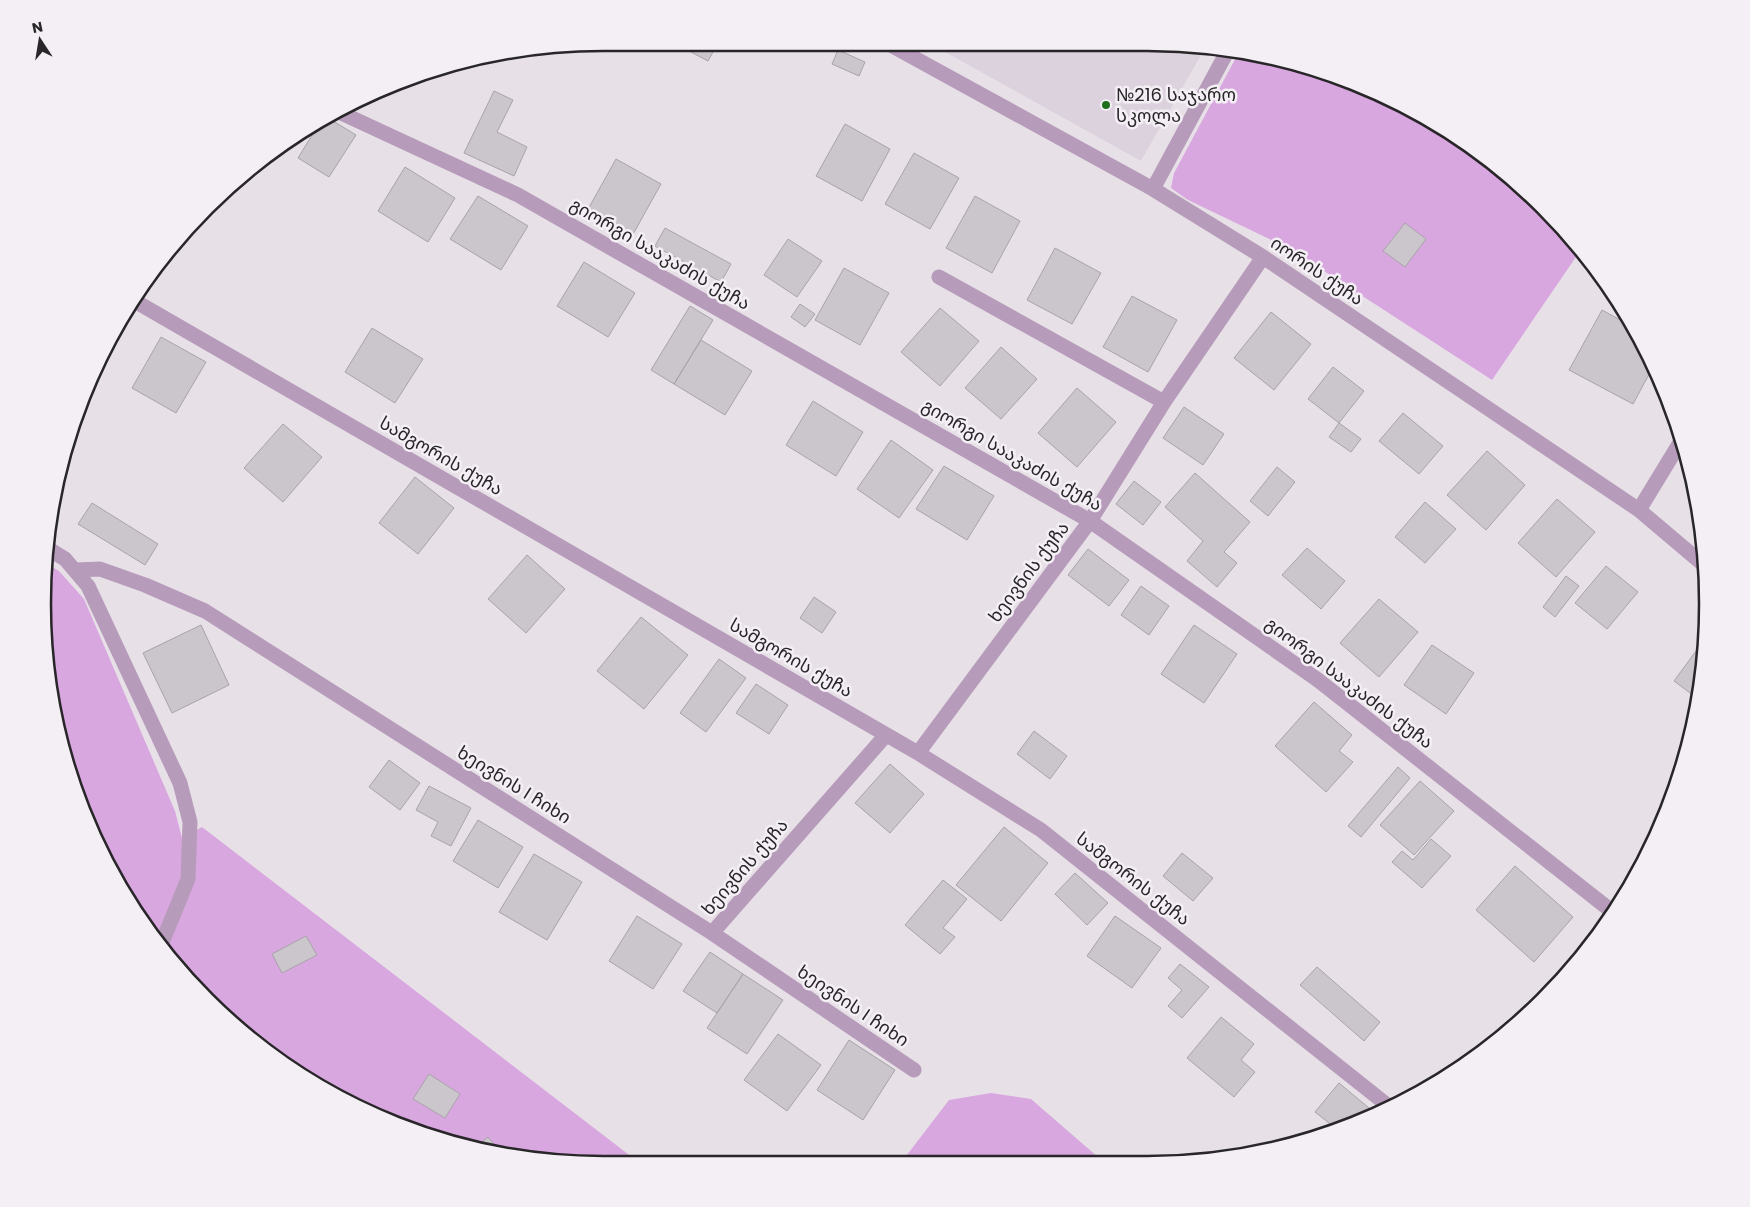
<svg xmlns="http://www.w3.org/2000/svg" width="1750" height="1207" font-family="Poppins,'Noto Sans Georgian',sans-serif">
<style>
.built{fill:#dcd2de}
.green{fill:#d9a7e0}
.building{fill:#cbc5cc;stroke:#a8a3a9}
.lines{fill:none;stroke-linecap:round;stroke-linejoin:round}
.path{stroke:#8a868a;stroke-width:3;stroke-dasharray:2.5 4;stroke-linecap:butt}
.minor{stroke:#b79bbb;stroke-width:15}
.poi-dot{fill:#1e711a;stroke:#f4eef5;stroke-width:2}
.labels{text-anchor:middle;stroke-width:5;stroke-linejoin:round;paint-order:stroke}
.poi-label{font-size:18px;fill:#282628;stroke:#f4eef5;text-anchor:start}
.street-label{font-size:18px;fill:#282628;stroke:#f4eef5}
.rim{fill:none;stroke:#282628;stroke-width:2.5}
</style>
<rect width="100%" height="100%" fill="#e7e1e7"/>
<path class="built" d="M929,43h218l58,5 -64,113z"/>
<path class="green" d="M1239,52l17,1 139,47 93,58 55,49 37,44 -88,129 -202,-131 -102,-49 -17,-12 3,-15z
M46,563l13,8 25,28 91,212 7,27 20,-11 439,337h-38l-109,-10 -105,-32 -97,-52 -85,-70 -70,-85 -37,-63 -47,-139 -9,-73z
M991,1093l40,6 75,65h-206l49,-64z"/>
<path class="building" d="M674,43h44l-10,18z
M838,50l27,12 -6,14 -27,-12z
M494,91l19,9 -16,32 30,15 -13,29 -50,-23z
M328,118l28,17 -27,42 -31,-19 22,-36z
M845,124l45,25 -28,52 -46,-25z
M914,153l45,25 -29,51 -45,-25z
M616,159l45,25 -29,52 -45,-25z
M405,167l50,31 -27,44 -50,-31z
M478,196l50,30 -27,44 -51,-31z
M975,196l45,25 -28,52 -46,-25z
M1405,223l21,16 -21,28 -22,-16z
M665,228l66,36 -10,18 -66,-36z
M788,239l34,22 -25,36 -33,-22z
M1055,248l46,25 -29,51 -45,-24z
M584,262l51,31 -27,44 -51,-31z
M844,268l45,25 -29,52 -45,-25z
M1132,296l45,24 -29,52 -45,-25z
M800,304l15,10 -10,13 -14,-10z
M690,306l23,14 -39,64 -23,-14z
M940,308l39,33 -39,45 -39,-34z
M1602,310l29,16 22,41 -20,37 -64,-34z
M1271,312l40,32 -37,46 -40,-32z
M372,328l51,31 -28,44 -50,-31z
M161,337l45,25 -30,51 -44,-25z
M701,340l51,31 -27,44 -51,-31z
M1001,347l36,32 -36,40 -36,-31z
M1333,367l31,24 -25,32 -31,-24z
M1077,388l39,34 -39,45 -39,-34z
M813,401l50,31 -27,44 -50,-31z
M1184,407l40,27 -21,31 -40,-27z
M1403,413l40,33 -24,28 -40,-33z
M1339,423l22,16 -10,13 -22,-15z
M283,424l39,33 -39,45 -39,-34z
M891,440l42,30 -34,48 -42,-29z
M1487,451l38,34 -39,45 -39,-35z
M944,466l50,30 -27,44 -51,-31z
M1277,467l18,15 -27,34 -18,-15z
M1195,473l55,49 -26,30 13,11 -20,24 -30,-26 16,-20 -38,-34z
M415,477l39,31 -36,46 -39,-31z
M1134,481l27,21 -18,23 -27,-21z
M1557,499l38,33 -39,45 -38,-34z
M1425,502l31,27 -31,34 -30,-26z
M92,503l66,41 -13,21 -67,-41z
M1307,548l38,33 -24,28 -39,-34z
M1088,549l41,31 -20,26 -41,-31z
M527,555l38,34 -39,44 -38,-34z
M1606,566l32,26 -31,37 -32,-26z
M1566,576l13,10 -24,31 -12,-10z
M1141,586l28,20 -20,29 -28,-20z
M814,597l22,15 -14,21 -22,-15z
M1379,599l39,33 -39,45 -39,-34z
M641,617l47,38 -44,54 -47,-38z
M201,625l28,60 -57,28 -29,-60z
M1194,625l43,29 -33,49 -43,-29z
M1432,645l42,28 -28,41 -42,-29z
M1699,647l4,3 -5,49 -24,-18z
M719,659l27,19 -40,54 -26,-19z
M756,684l32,21 -19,29 -33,-21z
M1314,702l38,33 -13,16 14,11 -27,30 -51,-46z
M1034,731l33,25 -17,23 -33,-25z
M389,760l31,23 -20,27 -31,-23z
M890,764l34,30 -34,39 -35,-30z
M1398,767l12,11 -49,59 -13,-11z
M1420,781l34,30 -40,44 -34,-30z
M429,786l42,22 -20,38 -20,-10 7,-14 -22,-12z
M478,820l45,27 -25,41 -45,-27z
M1004,827l44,36 -47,58 -45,-36z
M1431,839l20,17 -29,32 -30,-26 10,-11 11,9z
M1182,853l31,25 -20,23 -30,-25z
M534,854l48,28 -35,58 -48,-28z
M1515,866l58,51 -39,45 -58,-52z
M1075,873l33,30 -21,22 -32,-31z
M943,880l24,19 -24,29 12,9 -15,17 -35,-29z
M637,916l45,28 -29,45 -44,-28z
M1115,916l46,32 -29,40 -45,-32z
M306,936l11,19 -35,18 -10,-19z
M710,952l33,22 -26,39 -34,-22z
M1180,964l29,23 -27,31 -14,-12 14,-16 -14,-12z
M1317,967l63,55 -16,19 -64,-56z
M743,974l40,26 -36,54 -40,-26z
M1221,1017l33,27 -13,16 14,12 -21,25 -47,-39z
M778,1034l43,31 -34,46 -43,-31z
M849,1040l46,30 -32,50 -46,-30z
M429,1074l31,20 -15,24 -32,-19z
M1339,1083l36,30 -41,14 -19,-15z
M488,1137l15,18 -29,-7z"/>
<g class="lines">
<path class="path" d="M1042,1164l7,-2"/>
<path class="minor" d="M887,43l266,146 110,68 376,253 65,55
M339,112l179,83 572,326 228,159 296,233
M1153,189l75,-139
M939,277l225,125
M133,300l785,453 123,77 350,278
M1639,510l42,-69
M47,548l18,11 23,27 92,197 10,39 -2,57 -27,66
M76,570l24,-1 45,16 60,26 507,322 202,137
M918,753l172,-232 74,-119 99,-145
M712,933l174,-198"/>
</g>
<circle class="poi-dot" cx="1106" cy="105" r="5"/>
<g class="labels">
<g class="poi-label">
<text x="1116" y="101">№216 საჯარო<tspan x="1116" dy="21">სკოლა</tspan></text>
</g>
<g class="street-label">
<text transform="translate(660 254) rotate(30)" y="6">გიორგი სააკაძის ქუჩა</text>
<text transform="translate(1317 271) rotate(34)" y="6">იორის ქუჩა</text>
<text transform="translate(1012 455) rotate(30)" y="6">გიორგი სააკაძის ქუჩა</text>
<text transform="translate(441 456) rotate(30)" y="6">სამგორის ქუჩა</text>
<text transform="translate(1029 572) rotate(-53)" y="6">ხეივნის ქუჩა</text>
<text transform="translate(791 658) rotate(30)" y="6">სამგორის ქუჩა</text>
<text transform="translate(1349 683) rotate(37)" y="6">გიორგი სააკაძის ქუჩა</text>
<text transform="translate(514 785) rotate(32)" y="6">ხეივნის I ჩიხი</text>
<text transform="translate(745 867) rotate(-49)" y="6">ხეივნის ქუჩა</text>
<text transform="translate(1133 879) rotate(38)" y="6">სამგორის ქუჩა</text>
<text transform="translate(853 1006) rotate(34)" y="6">ხეივნის I ჩიხი</text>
</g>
</g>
<path d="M0 0H1750V1207H0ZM603 51H1147A552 552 0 0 1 1699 603V604A552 552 0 0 1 1147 1156H603A552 552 0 0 1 51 604V603A552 552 0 0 1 603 51Z" fill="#f4eef5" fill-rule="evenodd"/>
<path class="rim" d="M603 51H1147A552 552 0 0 1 1699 603V604A552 552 0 0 1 1147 1156H603A552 552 0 0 1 51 604V603A552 552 0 0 1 603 51Z"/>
<g transform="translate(40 40) rotate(348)" stroke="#f4eef5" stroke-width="4" paint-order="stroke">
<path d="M0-4L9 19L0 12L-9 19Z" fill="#282628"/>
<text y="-8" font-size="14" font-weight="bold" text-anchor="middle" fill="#282628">N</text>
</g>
</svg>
